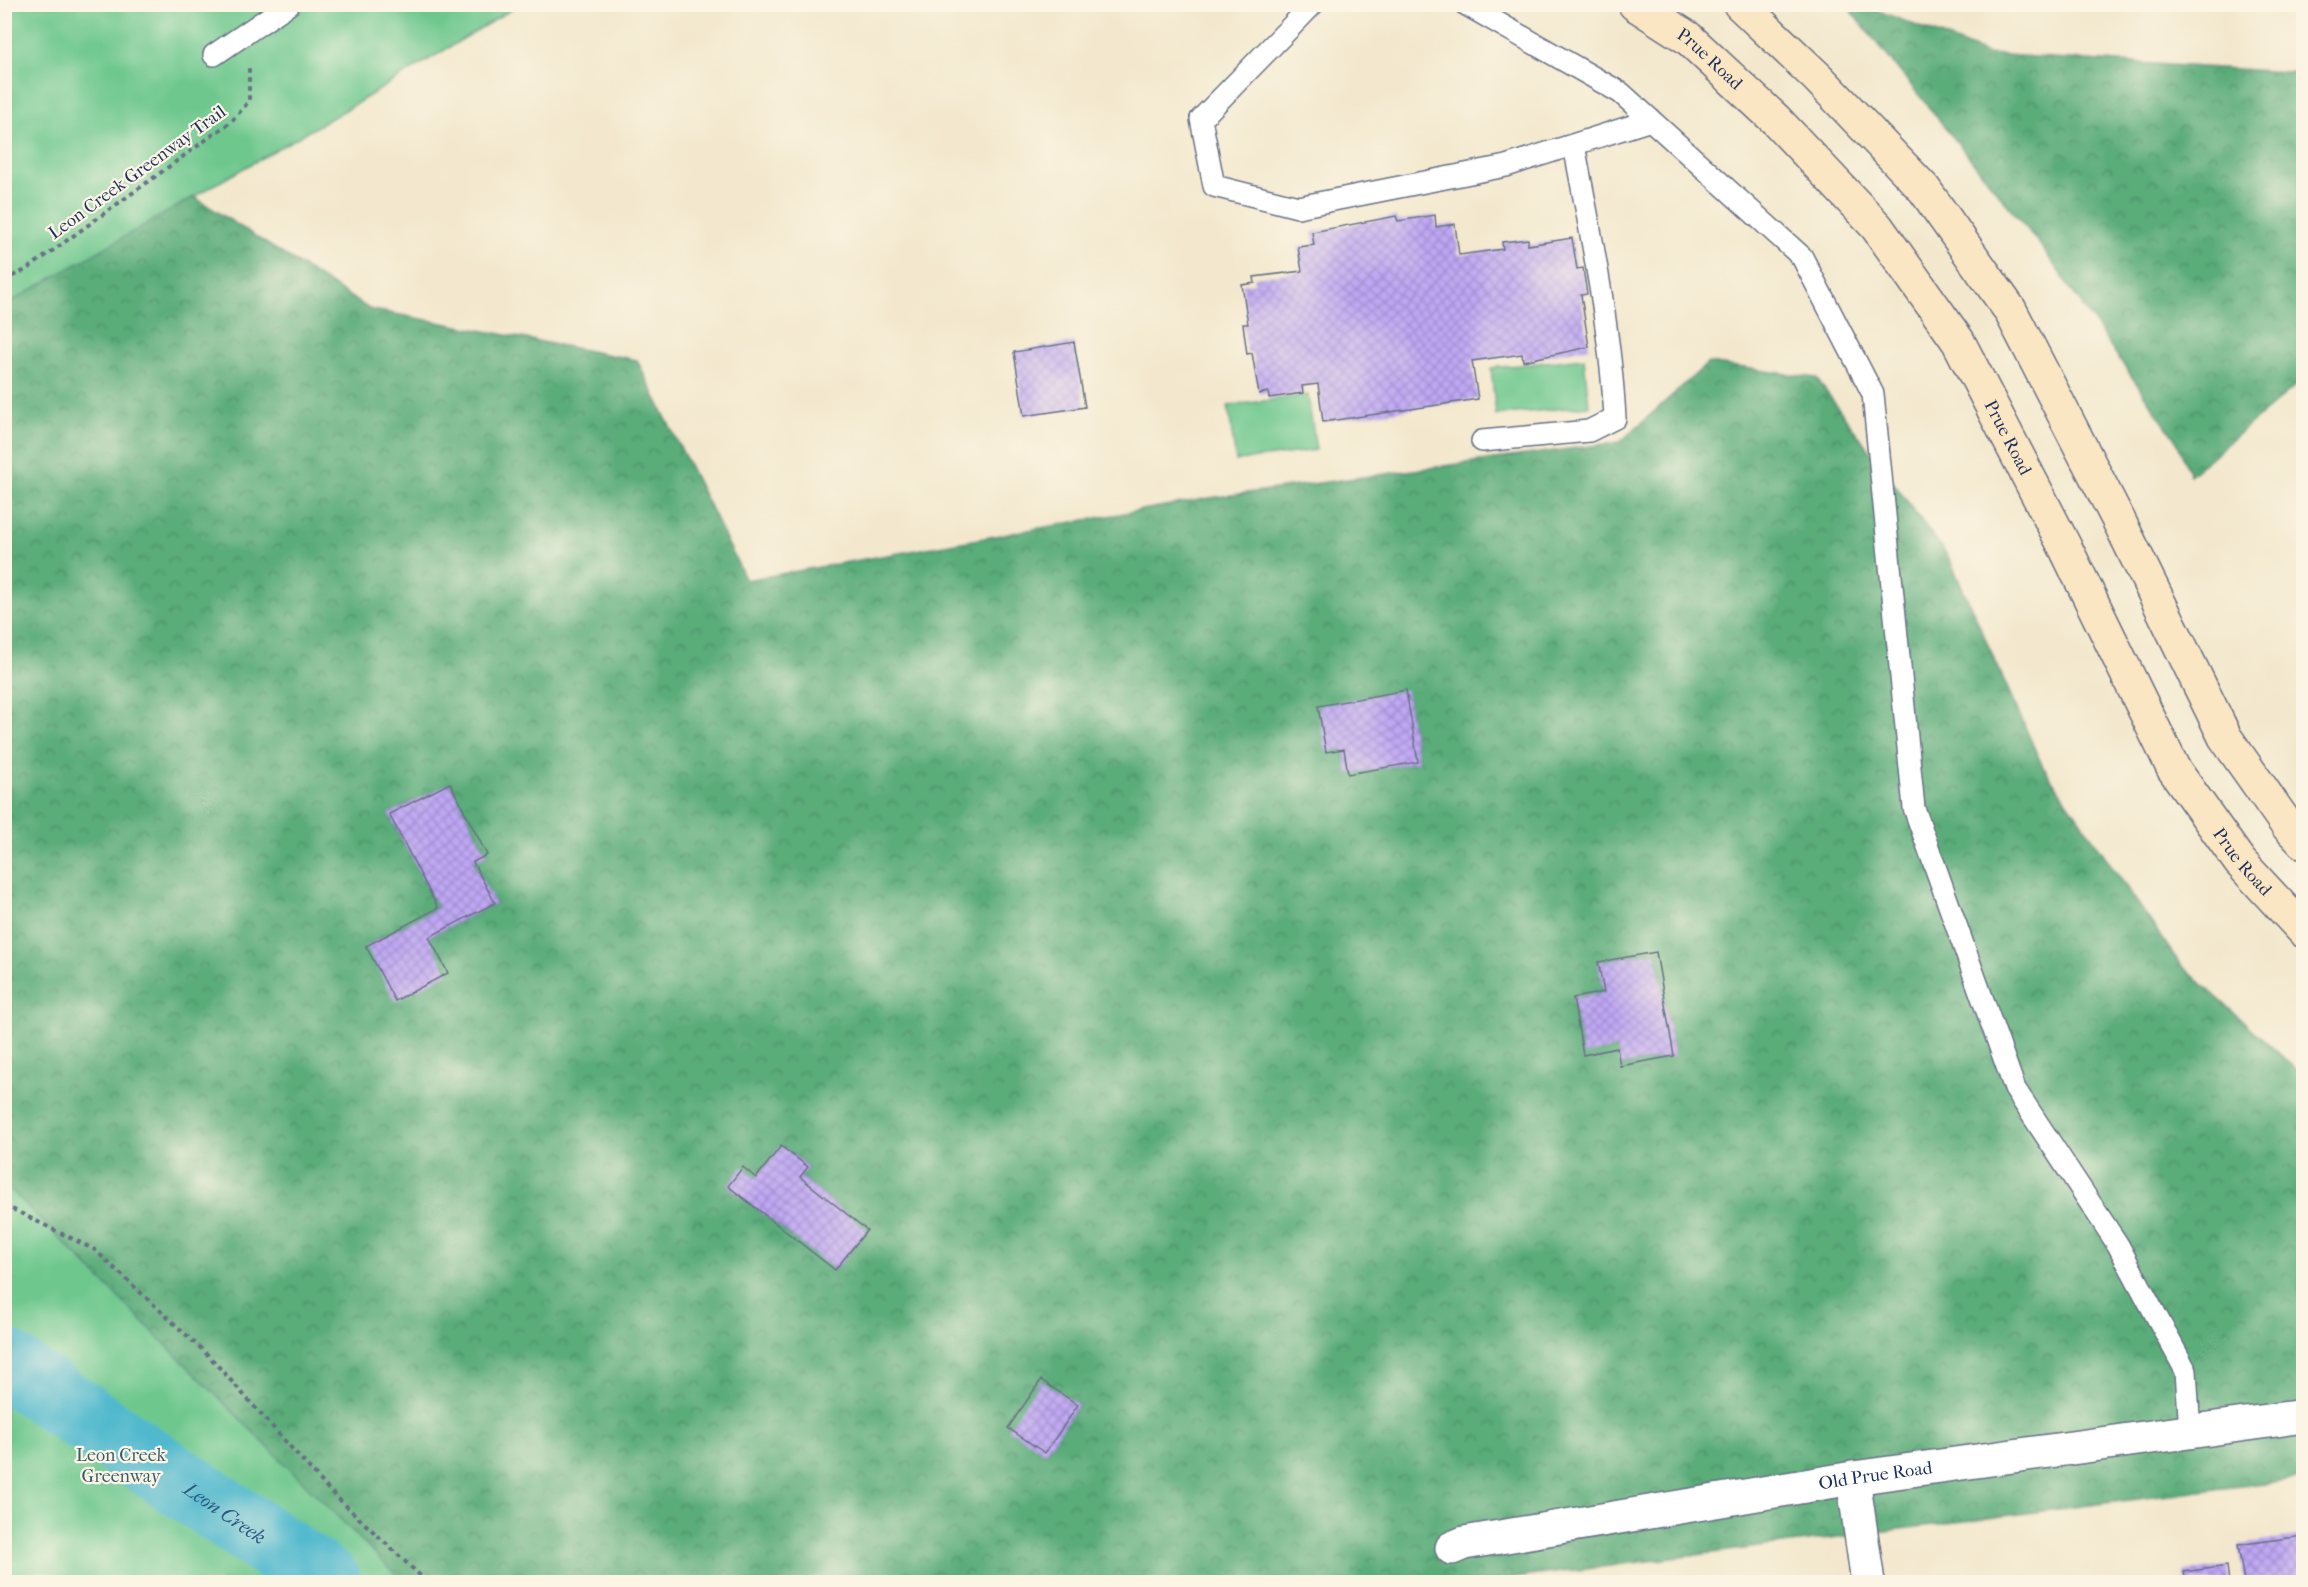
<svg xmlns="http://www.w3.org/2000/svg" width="2308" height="1587" font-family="'IM FELL French Canon',serif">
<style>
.forest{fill:url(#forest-crowns);stroke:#3a6e6c;stroke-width:1.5;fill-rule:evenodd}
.park{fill:#6ec88e;stroke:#447c76;stroke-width:1.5}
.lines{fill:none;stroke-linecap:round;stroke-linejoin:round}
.river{stroke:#51b9ce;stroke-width:69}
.building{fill:url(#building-cross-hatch)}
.service-casing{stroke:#677085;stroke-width:24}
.minor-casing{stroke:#677085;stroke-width:36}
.secondary-casing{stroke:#677085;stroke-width:36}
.path{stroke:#677085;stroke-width:4;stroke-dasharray:4.5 4.5;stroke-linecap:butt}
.service{stroke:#fff;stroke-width:21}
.minor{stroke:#fff;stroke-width:33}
.secondary{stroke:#fbe6c4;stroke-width:33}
.labels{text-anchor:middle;stroke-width:4.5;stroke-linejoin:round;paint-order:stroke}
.street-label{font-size:18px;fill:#1b2f5e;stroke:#fcf5e5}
.park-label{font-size:18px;fill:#345d6c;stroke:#fcf5e5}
.water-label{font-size:20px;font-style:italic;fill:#2b5880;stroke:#fcf5e5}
</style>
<defs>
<pattern id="forest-crowns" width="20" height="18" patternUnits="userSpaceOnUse" patternTransform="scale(1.5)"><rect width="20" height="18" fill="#5aac79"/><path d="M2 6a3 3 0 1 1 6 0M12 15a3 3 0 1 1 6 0" fill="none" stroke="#4a8c66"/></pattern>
<pattern id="building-cross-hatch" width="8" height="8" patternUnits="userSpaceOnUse" patternTransform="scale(1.5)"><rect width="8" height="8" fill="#c0a8f4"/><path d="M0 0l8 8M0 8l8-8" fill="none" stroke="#9b89c9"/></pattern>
</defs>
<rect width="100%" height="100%" fill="#fcf5e5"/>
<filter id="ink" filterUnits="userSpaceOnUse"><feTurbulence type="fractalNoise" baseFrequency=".0167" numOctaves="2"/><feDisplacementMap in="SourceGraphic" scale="12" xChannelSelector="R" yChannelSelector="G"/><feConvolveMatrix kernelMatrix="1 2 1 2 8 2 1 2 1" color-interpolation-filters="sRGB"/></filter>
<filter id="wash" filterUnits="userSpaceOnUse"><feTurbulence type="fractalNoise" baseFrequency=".008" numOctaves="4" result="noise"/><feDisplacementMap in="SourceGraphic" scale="24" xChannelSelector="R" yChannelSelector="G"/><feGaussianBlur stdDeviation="1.35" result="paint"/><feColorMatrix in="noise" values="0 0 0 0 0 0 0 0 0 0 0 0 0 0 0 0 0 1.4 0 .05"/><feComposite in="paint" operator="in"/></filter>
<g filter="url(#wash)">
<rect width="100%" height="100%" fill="#f3e8cd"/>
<path class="forest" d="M1846,5h18l124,49 315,19v306l-113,96 -13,-33 -136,-196z
M194,197l175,112 268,51 109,220 464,-82 410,-56 88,-79 108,15 133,180 94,209 137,197 123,111v403l-819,104h-1350l-129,-100 -1,-1192zM1406,691l12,71 -70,12 -4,-25 -18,3zM450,783l37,72 -14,7 22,41 -66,34 -63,9 72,-38 -49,-94zM1656,952l18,104 -53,10 -4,-18 -34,6 -10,-56 31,-6 -5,-30zM782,1146l26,21 -8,10 67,53 -32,40 -107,-84 15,-18 13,10zM1041,1381l37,24 -33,48 -36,-25z"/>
<path class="park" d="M5,5h514l-165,100 -349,200z
M1584,358l5,48 -93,9 -5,-47z
M1308,395l8,55 -80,11 -8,-55z
M4,1184h1l398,398h-398z"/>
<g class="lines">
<path class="river" id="s1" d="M4,1363l323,219"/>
</g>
<g id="blocks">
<path class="building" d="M1435,215l1,12 19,-3 4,31 44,-6 -1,-7 26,-3v6l44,-7 5,31 6,-1 4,26 -6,1 8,52 -66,14 -1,-7 -50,7 6,38 -155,23 -5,-38 -16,2 1,7 -34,5 -1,-6 -9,2 -7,-41 -5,1 -4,-30h5l-6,-39 13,-2 -1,-6 48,-6 -4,-24 16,-2 -2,-13 84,-16 2,5z
M1074,342l11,65 -61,9 -10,-64z
M1406,690l12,72 -70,12 -4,-25 -18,3 -8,-46z
M450,783l37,72 -14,7 22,41 -66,34 19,36 -53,28 -29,-55 72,-38 -49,-94z
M1656,952l18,104 -54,10 -3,-18 -34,7 -10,-57 31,-6 -6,-30z
M781,1146l27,21 -8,10 67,53 -32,40 -107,-84 15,-19 13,11z
M1041,1380l37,25 -33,48 -37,-25z
M2303,1536l1,46h-60l-6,-37z
M2227,1566l2,16h-43l-2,-10z"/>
</g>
</g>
<g filter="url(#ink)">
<use href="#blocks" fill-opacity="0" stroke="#677085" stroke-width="1.5"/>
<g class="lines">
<defs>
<path id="service" d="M1313,4l-112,115 13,67 84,21 208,-41 145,-46
M1465,4l156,89 181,164 71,137 41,414 101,281 103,156 68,126 4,60
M214,55l75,-51
M1482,441l107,-10 26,-13c-5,-92 -24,-183 -41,-273"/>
<g id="minor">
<path d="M1853,1478l15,104"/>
<path id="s2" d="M1452,1548l12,-5 389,-65 451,-62"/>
</g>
<g id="secondary">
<path id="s3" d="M1635,4l53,34 88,82 101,107 81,114 109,210 106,217 67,94 64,69"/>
<path d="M1740,4l78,74 106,111 86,121 111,215 104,212 62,88 17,18"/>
</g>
</defs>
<use href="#service" class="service-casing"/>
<use href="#minor" class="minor-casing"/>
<use href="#secondary" class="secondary-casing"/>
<path class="path" d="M4,280l22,-10 206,-149 17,-20v-34
M4,1205l91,45 114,106 119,133 99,93"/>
<use href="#service" class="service"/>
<use href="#minor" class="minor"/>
<use href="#secondary" class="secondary"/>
</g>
</g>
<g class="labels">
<g class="street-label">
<text dy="6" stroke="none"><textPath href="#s3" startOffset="93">Prue Road</textPath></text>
<text transform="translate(137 172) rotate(-36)" y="6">Leon Creek Greenway Trail</text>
<text dy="6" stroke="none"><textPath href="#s3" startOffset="579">Prue Road</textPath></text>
<text dy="6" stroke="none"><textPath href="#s3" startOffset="1065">Prue Road</textPath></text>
<text dy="6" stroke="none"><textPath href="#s2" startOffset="430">Old Prue Road</textPath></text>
</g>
<g class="park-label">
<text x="121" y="1461">Leon Creek<tspan x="121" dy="21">Greenway</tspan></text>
</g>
<g class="water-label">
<text dy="7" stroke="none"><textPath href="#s1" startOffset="267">Leon Creek</textPath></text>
</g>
</g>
<rect width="2308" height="1587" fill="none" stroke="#fcf5e5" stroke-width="24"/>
</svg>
